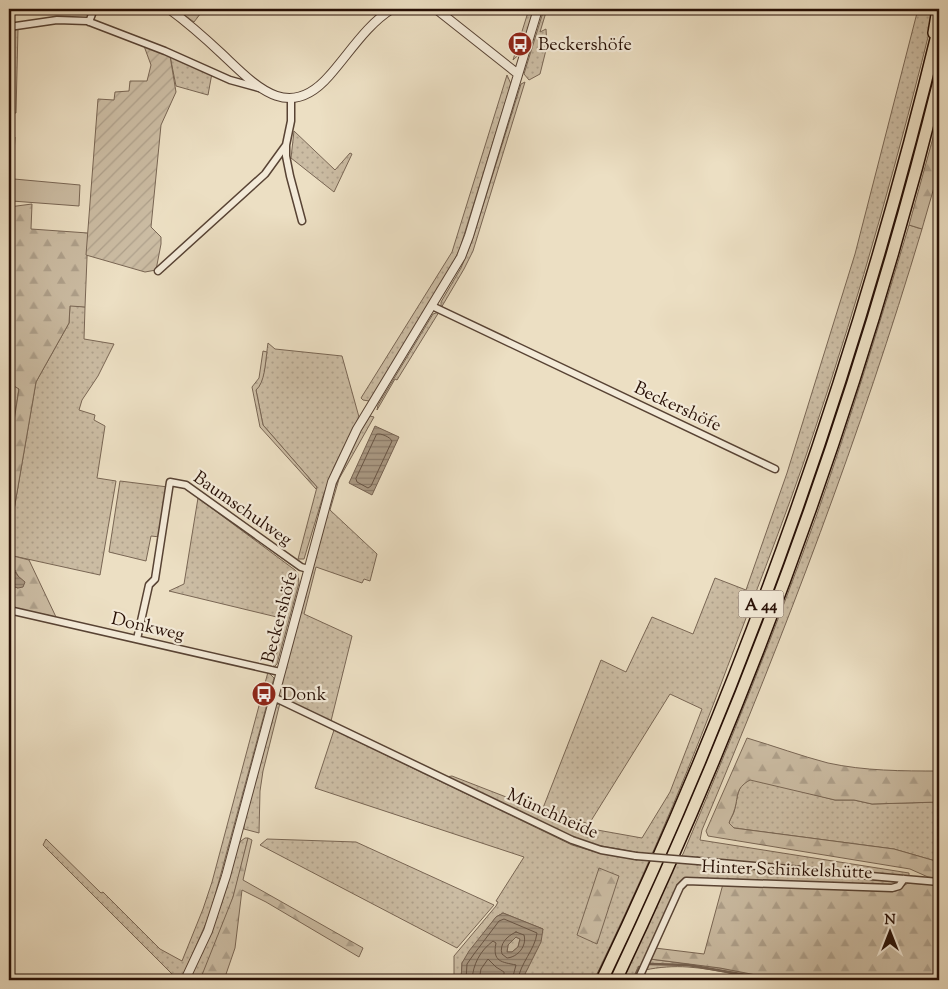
<svg xmlns="http://www.w3.org/2000/svg" width="948" height="989" font-family="'Sorts Mill Goudy',serif">
<style>
.grass{fill:url(#grass-dots);stroke:#796654}
.forest{fill:url(#forest-firs);stroke:#796654}
.garden{fill:url(#garden-furrows);stroke:#796654}
.pitch{fill:#cbbca3;stroke:#796654}
.water{fill:url(#water-rules);stroke:#756150;fill-rule:evenodd}
.lines{fill:none;stroke-linecap:round;stroke-linejoin:round}
.shore{stroke:#685444;stroke-width:1}
.stream{stroke:#756150;stroke-width:2.5}
.minor-casing{stroke:#584334;stroke-width:9}
.tertiary-casing{stroke:#584334;stroke-width:10}
.motorway-casing{stroke:#270f05;stroke-width:14}
.minor{stroke:#f3ead8;stroke-width:6}
.tertiary{stroke:#f3ead8;stroke-width:8}
.motorway{stroke:#ecdfc3;stroke-width:11}
.minor-bridge-casing{stroke:#584334;stroke-width:9;stroke-linecap:butt}
.minor-bridge{stroke:#f3ead8;stroke-width:6}
.labels{text-anchor:middle;stroke-width:4.5;stroke-linejoin:round;paint-order:stroke}
.shield{fill:#f3ead8;stroke:#645144;stroke-width:1}
.shield-label{font-size:16px;font-weight:bold;fill:#270f05}
.poi-label{font-size:18px;fill:#270f05;stroke:#f3ead8;text-anchor:start}
.street-label{font-size:18px;fill:#270f05;stroke:#f3ead8}
</style>
<defs>
<pattern id="grass-dots" width="8" height="8" patternUnits="userSpaceOnUse" patternTransform="scale(1.25)"><rect width="8" height="8" fill="#cbbca3"/><path d="M2 2h.1M6 6h.1" fill="none" stroke="#aea08b" stroke-width="1.8" stroke-linecap="round"/></pattern>
<pattern id="forest-firs" width="22" height="20" patternUnits="userSpaceOnUse" patternTransform="scale(1.25)"><rect width="22" height="20" fill="#cbbca3"/><path d="M5 1l3.5 6h-7zM16 11l3.5 6h-7z" fill="#aea08b"/></pattern>
<pattern id="garden-furrows" width="10" height="10" patternUnits="userSpaceOnUse" patternTransform="scale(1.25)"><rect width="10" height="10" fill="#cbbca3"/><path d="M-1 1l2-2M0 10L10 0M9 11l2-2" fill="none" stroke="#aea08b"/></pattern>
<pattern id="water-rules" width="6" height="5" patternUnits="userSpaceOnUse" patternTransform="scale(1.25)"><rect width="6" height="5" fill="#a99882"/><path d="M0 2.5h6" fill="none" stroke="#8a7a68"/></pattern>
</defs>
<rect width="100%" height="100%" fill="#ecdfc3"/>
<filter id="stains"><feTurbulence type="fractalNoise" baseFrequency=".004" numOctaves="4"/><feColorMatrix values="0 0 0 0 .2 0 0 0 0 .09 0 0 0 0 .02 0 0 0 .5 -.17"/></filter>
<radialGradient id="worn" r=".72"><stop offset=".6" stop-color="#630" stop-opacity="0"/><stop offset="1" stop-color="#630" stop-opacity=".3"/></radialGradient>
<path class="grass" d="M176,9h28l-10,13z
M529,9h6c-5,16 -7,40 -22,51z
M544,9h3l-7,23 6,-3 1,17 -7,28 -11,6 -5,-6z
M918,9h17c-35,142 -74,284 -121,423 -30,91 -66,179 -99,268 -36,95 -77,189 -121,280h-72l21,-51 -40,-16 -7,4 -34,46 -1,17h-7v-24l42,-50 2,-4 -2,-1 28,-44 -209,-69 19,-58 238,115 27,8 34,5 2,-6 -39,-7 -23,-7 -127,-61 6,-1 134,52 56,10 28,-46 32,-83 -32,-15 -81,130 -46,-16 58,-148 25,12 26,-55 41,17 22,-56 31,12 41,-117 68,-219z
M18,28l-2,85h-3l-1,23 3,1 -4,70h-2v-177z
M170,56l42,17 -4,22 -32,-9z
M507,75l4,9 -51,164 -10,22 -78,128 -3,3 -6,-1 -2,-2 91,-146z
M525,82l-52,169 -9,18 -23,39v-6l20,-34 11,-27 49,-157z
M294,131l41,39 15,-17 2,1 -18,38 -43,-34z
M909,225l13,4c-61,205 -137,404 -220,601l-2,10 209,33v4l-212,-19 -3,6 203,18 -2,5 -211,-9 -48,102h-13l48,-108 12,-18c47,-111 92,-223 133,-337 34,-97 64,-194 93,-292z
M70,305l15,2 -1,32 30,5 -16,32 -16,24 -3,10 16,5 -1,5 11,6 -8,52 19,3 -16,94 -91,-20v-16l27,-157 33,-59z
M439,312l-42,68 -2,-1 -18,31 1,-5 55,-91z
M268,343l7,6 67,7 17,61 -25,50 -11,29 -19,63h-6l19,-72 -54,-62 -7,-35c9,-8 10,-34 12,-47z
M9,383l10,5 -10,65z
M370,416l4,1 -35,62 -9,31 47,44 -7,27 -6,-2 -2,4 -46,-16 -12,47 48,22 -21,85 -49,-23 -4,-5 54,-199 28,-62z
M120,481l48,6 -8,50 -9,-1 -5,25 -37,-9z
M198,498l97,72 3,4 1,9 -22,81 -4,4 12,-49 -116,-28 15,-7z
M268,672l6,6 -64,236 -29,66h-10l3,-4 -131,-131 3,-6 55,54 2,-1 57,57 22,12 21,-52 9,-27z
M280,703l-17,68 -3,20 -1,42 -15,-4v-7l31,-116z
M754,779l81,21h19l18,4 67,-2v60l-45,-13 -160,-21 -5,-5c1,-4 4,-8 5,-11 4,-13 2,-31 20,-33z
M245,838h3c-11,49 -24,98 -48,142h-11c17,-35 32,-70 42,-108 3,-12 2,-27 14,-34z
M267,839l89,3 138,63 -37,43 -197,-103z
M516,937l4,2 -2,8 -6,5h-5l1,-7z
M650,959l70,9 62,12c-32,0 -62,-11 -94,-13 -14,-1 -29,0 -43,3z"/>
<path class="forest" d="M939,116v54l-17,59 -13,-4z
M32,204l-1,25 57,4 -3,74 -15,-1 -1,17 -33,59 -27,157v-86l10,-64 -10,-6v-176z
M263,351l4,1c-2,12 -2,30 -11,38l7,35 54,62 -1,2 -56,-62 -8,-40 7,-9z
M9,555l20,5 27,57 -47,-10v-22l9,3v-12l-3,-6h-6z
M747,738c27,8 54,18 81,25 37,8 74,8 111,8v31l-67,2 -18,-4h-19l-85,-20c-16,9 -11,17 -16,31 -1,4 -4,8 -5,12l5,5 160,21 45,13v17l-11,-2 -18,-8 -202,-33 -2,-5z
M248,838l4,2 -9,40 120,68 -4,9 -93,-55 -24,-12 -7,58 -11,32h-24l33,-83z
M599,868l20,8 -22,68 -20,-9z
M908,883l31,2v95h-157l-62,-12 -70,-9 5,-11 49,6 19,-70 167,7h6z"/>
<path class="garden" d="M144,46l26,10 6,36 -15,33 -10,102 10,10v7l-5,26 -11,2 -59,-17 12,-156 16,1 1,-8 14,-1 1,-10h17l4,-16z"/>
<path class="pitch" d="M14,179l66,6 -1,21 -67,-5z"/>
<path class="water" d="M375,426l24,11 -27,58 -23,-12z
M13,569l5,7 7,6 -2,5 -5,1 -9,-3v-15z
M503,913l40,16 -2,13 -19,38h-61l1,-17 7,-12 27,-34zM516,937l4,2 -2,8 -6,5h-5l1,-7z"/>
<g class="lines">
<path class="shore" d="M377,434c4,-1 13,3 15,7l-21,45 -3,2 -11,-6 -1,-3z
M516,932l8,3c3,11 -6,22 -17,23l-5,-4c-3,-10 5,-18 14,-22z
M466,980l1,-16 7,-10 25,-33 5,-2 33,14c-2,17 -17,30 -19,47
M472,980c1,-16 8,-29 21,-39l3,2c-4,19 6,19 20,22l-4,15
M479,980l2,-11 7,-10 8,8 8,5v8"/>
<path class="stream" d="M650,964l38,1 87,15
M633,980l6,-13"/>
<defs>
<path id="minor" d="M89,22l5,-13
M9,27l48,-7 30,1 78,30 65,29 29,8
M291,98v23l-5,24v11l4,20 12,45
M158,271l107,-97 21,-29
M432,306l343,163
M9,610l271,62
M137,639l12,-54 6,-6 15,-97 16,3 115,82 7,2
M267,694l305,146 29,10 35,6
M698,861l241,21
M638,980l42,-93 6,-6 206,7 7,-2 5,-7"/>
<path id="tertiary" d="M169,9c19,14 36,29 53,45 33,31 66,69 107,22 19,-21 38,-52 63,-67
M436,9l82,65
M185,980l23,-49 18,-55 106,-394 25,-53 104,-172 8,-21 69,-227"/>
<path id="motorway" d="M934,33l4,-24
M602,980c145,-304 258,-625 337,-953
M616,980c136,-287 246,-590 323,-899"/>
</defs>
<use href="#minor" class="minor-casing"/>
<use href="#tertiary" class="tertiary-casing"/>
<use href="#motorway" class="motorway-casing"/>
<use href="#minor" class="minor"/>
<use href="#tertiary" class="tertiary"/>
<use href="#motorway" class="motorway"/>
<defs>
<path id="minor-bridge" d="M636,856l62,5"/>
</defs>
<use href="#minor-bridge" class="minor-bridge-casing"/>
<use href="#minor-bridge" class="minor-bridge"/>
</g>
<defs>
<symbol id="bus-disc" viewBox="-11 -11 22 22"><circle r="9.5" fill="#8f2418" stroke="#f3ead8"/><path d="M-5-6H5V4H4V6H2V4H-2V6H-4V4H-5ZM-3.5-4V0h7V-4ZM-3.5 1.2v1.5H-2V1.2ZM2 1.2v1.5H3.5V1.2Z" fill="#fff"/></symbol>
</defs>
<g fill-rule="evenodd">
<use href="#bus-disc" x="506" y="30" width="28" height="28"/>
<use href="#bus-disc" x="250" y="680" width="28" height="28"/>
</g>
<g class="labels">
<rect class="shield" x="738.5" y="590.5" width="45" height="27" rx="4"/>
<g class="shield-label">
<text x="761" y="610">A 44</text>
</g>
<g class="poi-label">
<text x="538" y="50">Beckershöfe</text>
<text x="282" y="700">Donk</text>
</g>
<g class="street-label">
<text transform="translate(678 406) rotate(25)" y="6">Beckershöfe</text>
<text transform="translate(243 508) rotate(35)" y="6">Baumschulweg</text>
<text transform="translate(279 617) rotate(-75)" y="6">Beckershöfe</text>
<text transform="translate(148 626) rotate(13)" y="6">Donkweg</text>
<text transform="translate(553 813) rotate(24)" y="6">Münchheide</text>
<text transform="translate(787 869) rotate(2)" y="6">Hinter Schinkelshütte</text>
</g>
</g>
<rect width="948" height="989" fill="none" stroke="#ecdfc3" stroke-width="30"/>
<rect x="10" y="10" width="928" height="969" fill="none" stroke="#270f05" stroke-width="2.5"/>
<rect x="15" y="15" width="918" height="959" fill="none" stroke="#270f05"/>
<g transform="translate(890 932)" stroke="#f3ead8" stroke-width="4" paint-order="stroke">
<path d="M0-4L9 19L0 12L-9 19Z" fill="#270f05"/>
<text y="-8" font-size="14" font-weight="bold" text-anchor="middle" fill="#270f05">N</text>
</g>
<rect width="100%" height="100%" filter="url(#stains)"/>
<rect width="100%" height="100%" fill="url(#worn)"/>
</svg>
